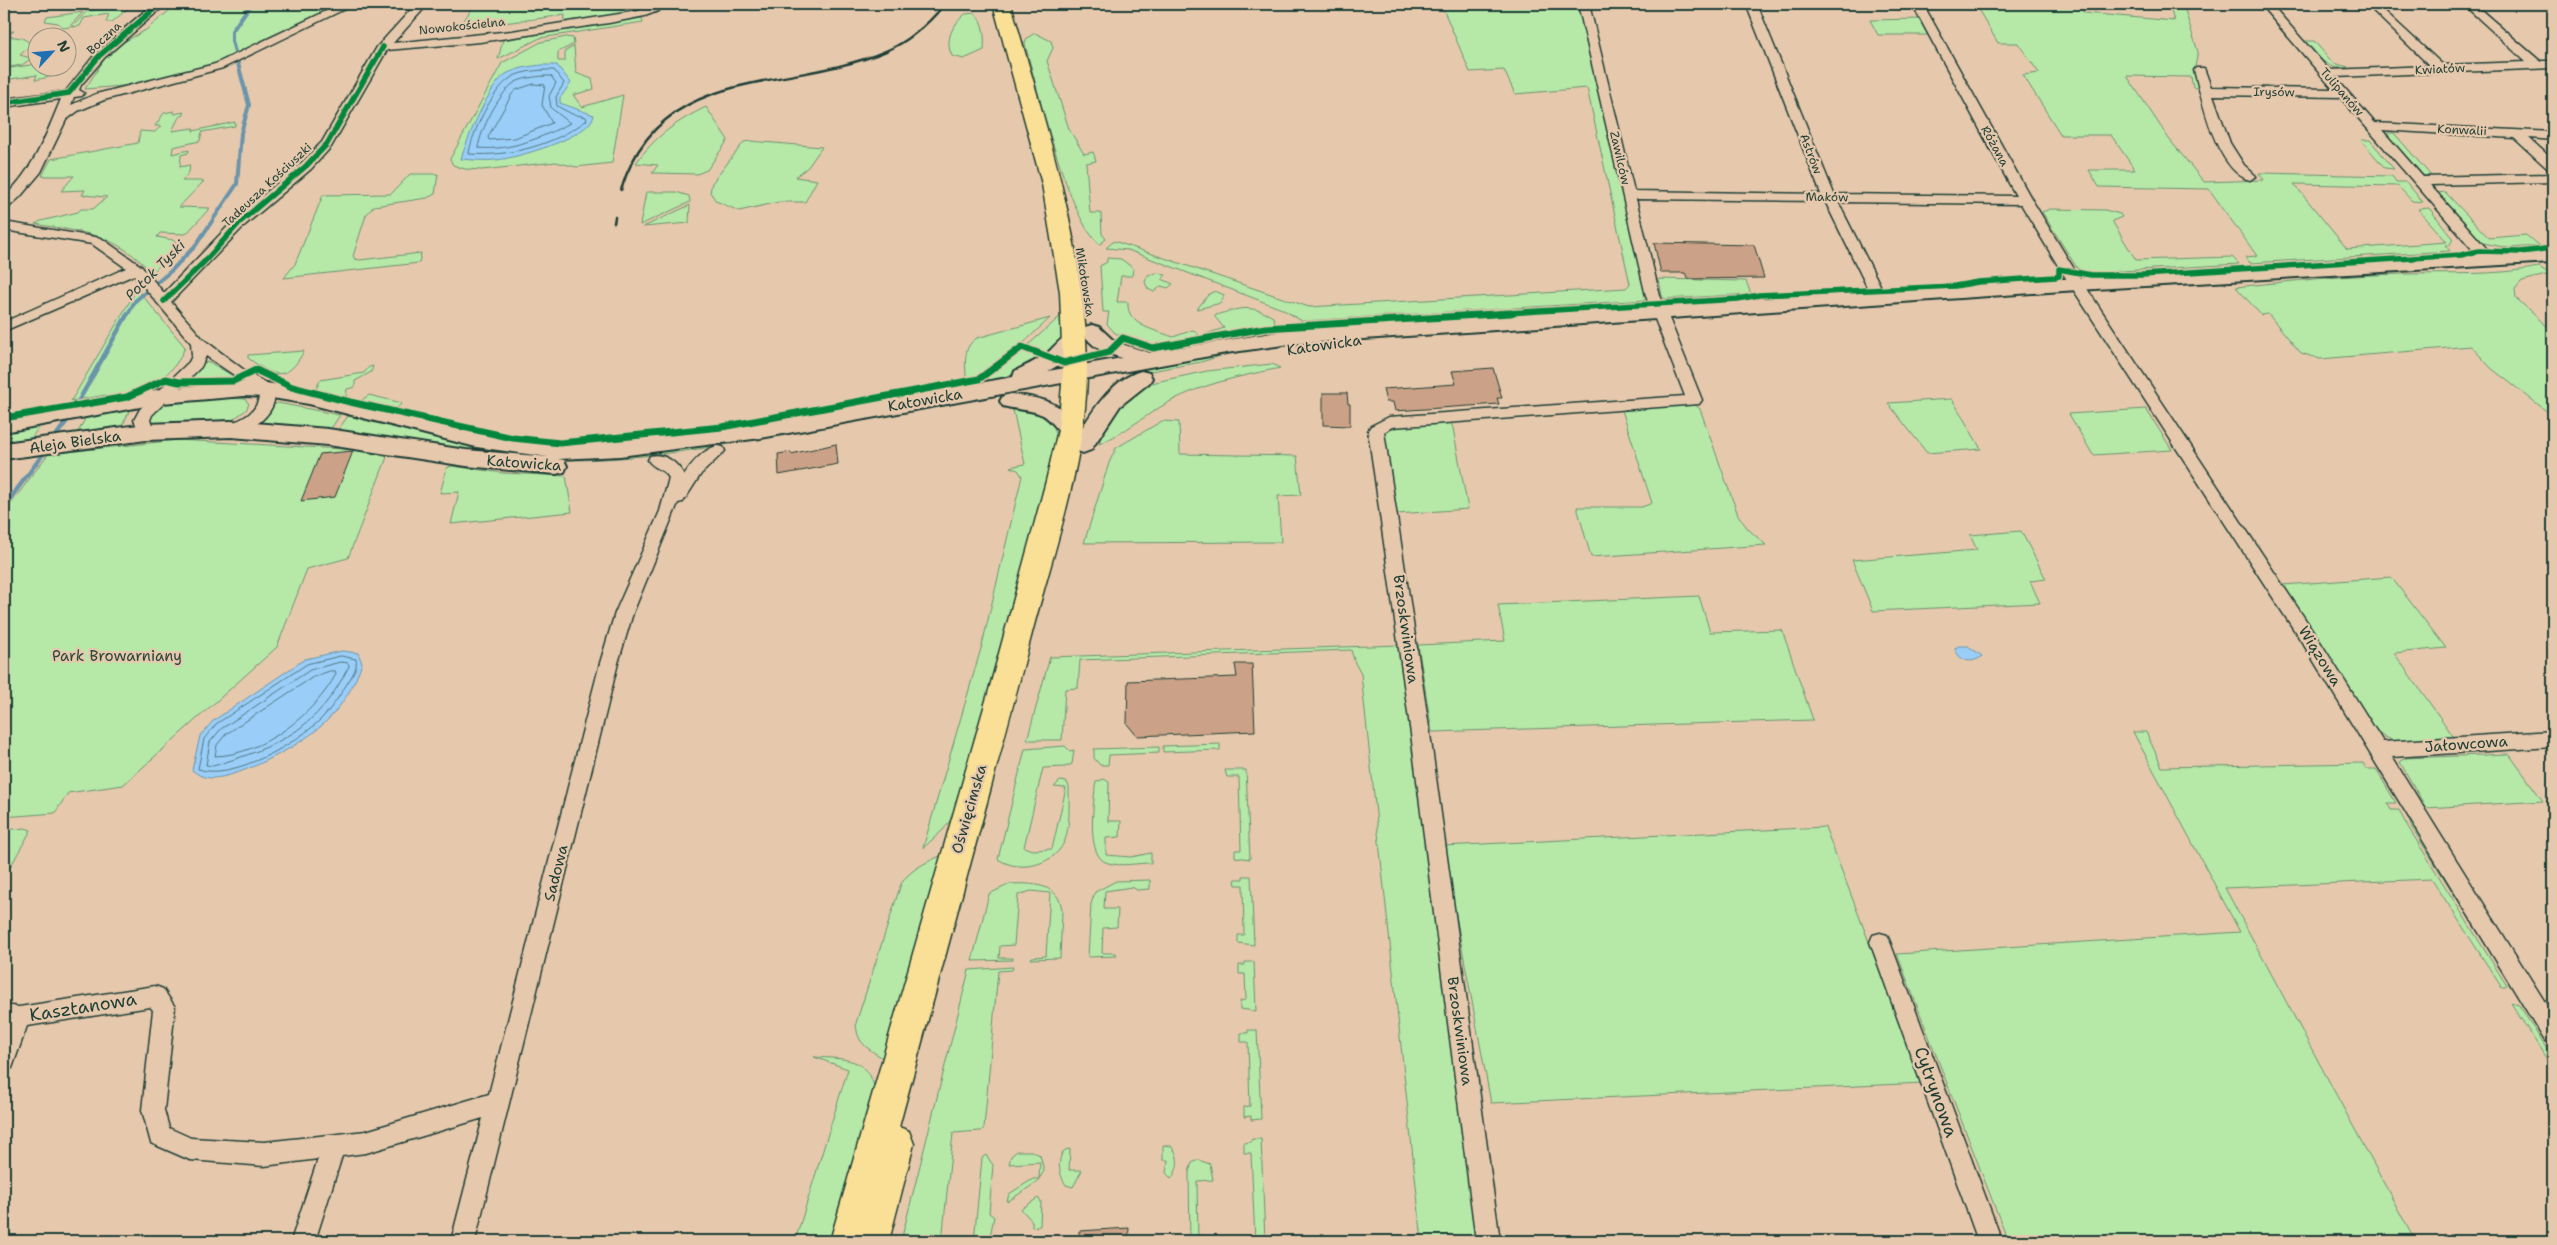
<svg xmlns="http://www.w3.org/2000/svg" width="2557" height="1245" font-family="'Shantell Sans',sans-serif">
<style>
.green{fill:#b6e8a8;stroke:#6a926e}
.water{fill:#9acef8;stroke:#6994aa}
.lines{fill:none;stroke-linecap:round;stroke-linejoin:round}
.shore{stroke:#507782;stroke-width:1}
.stream-far1{stroke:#6994aa;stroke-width:4}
.stream{stroke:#6994aa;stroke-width:4.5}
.building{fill:#cba287;stroke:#1f3d34}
.minor-casing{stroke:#1f3d34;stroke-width:3}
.secondary-casing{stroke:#1f3d34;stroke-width:4}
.primary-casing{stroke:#1f3d34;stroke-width:3}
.minor{fill:#e6c9ad;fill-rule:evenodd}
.secondary{fill:#e6c9ad;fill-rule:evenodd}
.primary{fill:#fadf96;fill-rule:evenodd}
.rail{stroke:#1f3d34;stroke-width:2.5}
.cycleway-far1-casing{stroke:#e6c9ad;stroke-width:8}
.cycleway-casing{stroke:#e6c9ad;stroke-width:10}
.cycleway-far1{stroke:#00873e;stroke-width:5.5}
.cycleway{stroke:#00873e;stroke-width:7}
.labels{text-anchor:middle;stroke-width:4.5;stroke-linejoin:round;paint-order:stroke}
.far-street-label{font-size:12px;fill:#1f3d34;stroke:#e6c9ad}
.far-water-label{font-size:14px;font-style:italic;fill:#25443e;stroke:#e6c9ad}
.street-label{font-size:15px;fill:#1f3d34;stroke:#e6c9ad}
.park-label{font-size:15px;fill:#27463a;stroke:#e6c9ad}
.near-street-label{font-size:18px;fill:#1f3d34;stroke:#e6c9ad}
</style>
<rect width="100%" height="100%" fill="#e6c9ad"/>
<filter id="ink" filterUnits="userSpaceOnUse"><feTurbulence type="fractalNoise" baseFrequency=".02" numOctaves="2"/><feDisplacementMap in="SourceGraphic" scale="10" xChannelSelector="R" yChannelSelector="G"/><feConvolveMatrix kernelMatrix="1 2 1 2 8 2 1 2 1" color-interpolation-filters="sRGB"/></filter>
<g filter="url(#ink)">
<path class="green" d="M177,4h163l-128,61 -78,20 -49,4 20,-31 17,-15 24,-13z
M475,4h177l-8,7 -80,14 1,-10 -107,14z
M1441,4h137l69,296 -345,21 -20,-12 -154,-59 -22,-2 8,-7 195,66 317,-19 4,-4 -43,-196 -72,6 -11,-24 -34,2z
M1975,4h103l6,9 90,8 -5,-17h14l15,48 -3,15 5,20 -7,1 -2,-11 -64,-1 42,63 35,43 60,-2 -5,-7 133,3 4,6h10l17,20 -11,-1 -14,-15 -104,-2 53,65 100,-7 -29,-33 11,-1 24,30 -3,7h-5l5,6 -200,12 -5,-6 12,-1 -48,-67 -110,-2 -10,-17h46l-24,-35h-50l-38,-60 16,-2 -21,-30h-20z
M132,5l-20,17h-6l3,-8 -25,4 -4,8 -8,1 15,-16z
M83,12l-14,15 -5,1 -6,-5 -13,-2 2,-4z
M975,13c9,10 10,23 9,37l-20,9 -12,-3c-8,-17 1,-31 13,-42z
M642,18l1,4 -103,16 -42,21 5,-19z
M1920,19l8,16h-50l-8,-15z
M14,31l-7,5 15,2 10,6 -12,11 10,3 7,-4 -15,11 -18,3v-36z
M1035,33l16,8 2,7 -6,13 22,68 15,25 9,-2 3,9 -10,2 4,50h11l1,21 4,5 -6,5c-30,-19 -64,-160 -75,-200l2,-6z
M566,37l7,1 1,6 -16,8v9h7v-10l9,-5 2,27 16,6 2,10 -21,6 9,12 41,-12 -11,68 -36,4 -20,-5 -74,8 -17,-1 -12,-4 -3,-6 52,-96 39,-21z
M2305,41h9l19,22 15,4c-21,5 -31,-12 -43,-26z
M73,59c-7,17 -21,17 -38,21l2,-5 -33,5v-11l33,-5 1,4h4l-2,5 24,-4 4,-1 1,-8z
M706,107l22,33 -21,30 -10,4 -45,-1 6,-8 -22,-2c18,-26 41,-42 70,-56z
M174,111v3l10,-2v3l-5,2 -7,14 21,-3v3l42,-9v4l-33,6 -2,9 -27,6 -1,7 17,-4 -1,3 -7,2 -1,12 10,-2 -1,7 -7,9h22l-25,26 31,1 -24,26 -26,-1 -3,4 16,3 6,6 -27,27c-37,-40 -66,-40 -117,-49l6,-3 37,-9 3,-3h12l14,-12 -25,-2 3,-5 -24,1 13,-15h-32l9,-17 87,-16 2,-12 15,1 6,-6h-6l9,-13z
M2388,133h6l38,44 -9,-2 -36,-40z
M2361,140h9l24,29 -9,-1z
M750,141l72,6 -14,20 -13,10 22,3 -12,22h-26l-40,9 -23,-10 -6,-9 2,-9 32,-41z
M410,174h28l-3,20 -8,4 -53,8 -8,9 -13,41 2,3 5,1 61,-7 -2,10 -135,15 11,-14 28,-69 68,-1z
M646,192h30l13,4 1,6 -50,23z
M2445,192l44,46 37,-3 13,11 -31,2 -25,-5 -45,-50z
M690,205l-1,18 -46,4z
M2050,209l55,1 15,4 2,3 -10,4 24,39 96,-3 7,7 -152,9 -10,-5 -35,-56z
M1107,258l14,1 12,9 -1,8h-11l-4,26h11c-2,24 28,28 45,35l20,-7 7,6 24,-8 -9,-11 1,-2c24,-7 34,-11 57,2l3,7 -124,22 -37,-13 -8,-9 2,-12h-6l-3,-46 7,-4z
M2539,267l11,7 -28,7 -7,8 1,9 37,34v84l-62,-48 -20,-22 -151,13 -19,-6 -33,-39 -7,1 -25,-28c56,-6 111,-12 167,-13 46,-1 91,2 136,-7z
M1157,273l9,2 -4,4 11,5 -5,4 -7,-2 -7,6 -6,-3 -3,-7 3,-7z
M1659,279l87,2 5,13 -86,5 -3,-3z
M137,289l48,58c-13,35 -46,45 -80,52l1,-4 -35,6z
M1215,291l9,4 -3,8 -24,6 12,-15z
M1064,313l-1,21 -10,19h-8l-17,-8z
M1050,318c-21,19 -57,58 -84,61 0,-16 -4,-32 11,-41z
M1264,329l7,1 -14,6 -99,16 -41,-4 11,-7 23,8h7z
M304,351c-17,32 -30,26 -56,7v-3z
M1019,351h6l19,10 -44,18 -77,15 -11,-2 72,-13z
M1225,351h12l-36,11 -72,13 -1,-4 68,-12z
M209,362l26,15 -46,1 15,-15z
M1272,364l8,4c-38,8 -76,15 -111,34 -25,14 -43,30 -70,42l5,-22 30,-32 17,-7 56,-12z
M373,366l-2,6 -16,9v6l-8,2 -1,7 -3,3 -28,-7 5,-12 44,-7 5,-6z
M369,395l33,8 -8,8 -35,-9z
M223,398l22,1 4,5 -3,6 -14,10 -82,3 -1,-7 12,-11 12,-4z
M1952,399l29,50 -54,4 -39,-50z
M278,403l62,12 -10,15 -73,-8 14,-16z
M1694,404l6,5 38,106 10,14 18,16 -175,12 -14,-50h65l10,-4 -30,-93z
M127,409l3,1 -9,18 -44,6 9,-17z
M2146,409l26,41 -79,5 -24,-41z
M1013,410l27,4 14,11 2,10 -33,146 -71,237 -9,12 -20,18 59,-203 40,-169 -4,-6 -8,-3 15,-3z
M348,416l145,34 52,7h30l155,-16v3c-71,12 -143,20 -215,14l-177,-28z
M1162,421l17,1 1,32 117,2 4,39 -23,1 3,46 -197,1 25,-80 7,-15z
M1450,421l3,7 15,81 -71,5 -11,-63 -1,-20 7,-7z
M42,423l-13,18 -25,3v-14z
M177,440l184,10 26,7 -39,101 -41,11 -30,78 -154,138 -55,8 -13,20 -51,4v-304l44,-59z
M452,466l51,7 63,3 6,36 -121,12 8,-32 -19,1 7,-25z
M2021,531l25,48 -16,2 10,22 -167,8 -21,-51 125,-10 -7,-15z
M2391,577l55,71 -52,5 62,87 -57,3 -14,-6 -15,-12 -87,-140z
M1699,596l11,36 72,-2 31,90 -381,12 -14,-87 87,-4 -7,-36z
M1400,645l78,596h-56l-61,-567 -6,-11 -4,-13 -271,10 -2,28 -13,1 -3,51h-35l23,-83z
M2133,732h13l16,35 201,-4 3,6h10l20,34h-9l4,7h8l6,12 102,164 -5,2 -70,-109 -207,9 190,353h-407l-111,-287 343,-22z
M1220,744v6l-57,2v-6z
M1065,746l5,5 4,-1 -2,14 -7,3 -22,1 -19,79 8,3 20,-1 14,-61 -12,-1 6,-6 7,1 2,5c0,16 1,35 -3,50 -8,28 -46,37 -68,22l27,-110z
M1159,747v6l-50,2 -1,10h-8l-6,-7v-9z
M2509,754l34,47 -117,7 -26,-46 6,-4z
M1225,770h21l4,89 -15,-2v-7h6l-2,-73h-12z
M1104,779l5,3 -1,39h13l-1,16 -14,1v17l25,2 20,-4v10c-14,0 -30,4 -43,0 -23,-6 -14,-59 -13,-76l1,-5z
M2406,812l104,171 -99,-157z
M1825,827l98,256 -432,20 -48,-257z
M25,828l6,2 -27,48v-48z
M949,852l-61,210c-17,-13 -31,-15 -32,-39l45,-139c10,-17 31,-24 48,-32z
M1243,876h8l3,69 -16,-2v-8h6l-1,-50h-7l-1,-6h8z
M1150,880v9l-13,1 -5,-3 -27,4 -1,18h14l-1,18 -14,1 -1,25h14l1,3 -29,1 3,-53 4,-12 21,-11z
M1010,884c21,-1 50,-1 52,27l-2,47 -29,1 1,-2 14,-1 4,-63 -19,-2 -13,4 -4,50 -14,1 -1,12h14v2l-41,1 17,-67z
M1245,962h9l2,49 -16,-2v-8l6,-1 -1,-26h-6v-9h6z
M1013,967l-1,3 -14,1 -14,157 -3,3 -28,2 -11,108h-41l68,-271z
M2511,1003l8,2 34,54v10z
M1248,1030h9l4,89 -10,1v-4l-7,1v-10l6,-1 -2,-64h-7v-9h7z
M814,1057c29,2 56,-1 61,35l-42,149h-38l53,-172z
M1252,1139h9l4,102h-10l-4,-88h-7v-10l7,-1z
M1163,1145l8,1c9,9 8,24 0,32l-5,-5 2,-13h-5z
M1070,1149l-1,21h13l-9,17 -7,-2c-7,-10 -10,-26 -1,-35z
M1017,1151h14l9,4 4,16 -7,11 -30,20 2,-8 24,-15h6l1,-17 -31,2 2,-8z
M986,1155l7,10 -4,48 5,4 -5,24h-15l8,-83z
M1198,1160l12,4 3,16 -16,1 1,60h-8l-1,-69 3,-9z
M1038,1198l3,3 -1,25 -8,1v-6l-11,-12z"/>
<path class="water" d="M543,65h14l14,18 -11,15v5l34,12c-3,22 -77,43 -98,45 -12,1 -23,0 -35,-1 6,-20 28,-74 45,-85 11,-6 25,-8 37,-9z
M1959,646h9l14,10c-10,9 -24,5 -27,-8z
M342,651l16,2 4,10c-7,23 -23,48 -42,64 -21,19 -79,50 -107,51 -9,0 -15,-3 -21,-8l8,-34 13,-15 92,-62z"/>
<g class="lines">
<path class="shore" d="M543,70h11l10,13 -8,14 1,9 15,8 14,3 1,3c-33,25 -77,37 -118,34 2,-20 23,-63 40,-75 9,-7 23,-8 34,-9z
M544,76h7l5,7 -7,13 2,12 19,15c-29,15 -59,28 -92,25 2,-17 21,-55 36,-65 8,-5 20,-6 30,-7z
M534,84l11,1 -3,20 10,18 -37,15 -26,2 -1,-3 24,-43 4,-4z
M341,656l15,3c2,11 -6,19 -11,28 -7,11 -14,22 -23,31 -24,25 -90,63 -124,51l6,-30 12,-15 91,-60z
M341,662l7,1 1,3c-32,64 -70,80 -136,100l-7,-1 4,-23 11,-13 89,-59z
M330,671h5l1,3c-21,40 -74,81 -121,82l2,-11 9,-11 87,-57z"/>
<path class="stream-far1" d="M128,314l7,-13 37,-31 24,-25 41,-61 4,-51 8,-28 -17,-64v-10l19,-27"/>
<path class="stream" d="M52,441l17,-23 59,-105
M4,507l42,-57"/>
</g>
<path class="building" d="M1654,243l100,2 10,33 -76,1 -3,-6h-24z
M1493,368l9,30h-5l2,6 -104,7 -2,-9h-7l-3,-13 73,-5 -4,-13z
M1323,393h24l1,11h2v22l-27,-1z
M836,444l2,20 -59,11 -1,-21 13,-2v2z
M353,451l-18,46 -34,4 19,-47z
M1235,664h17l3,67 -118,5 -10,-12 1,-43 109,-4z
M1129,1228l-1,13h-49v-10z"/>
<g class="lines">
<defs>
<path id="minor" d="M153,4h13l-61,53 -24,28 -2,5 5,3 -2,3 -8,1 -3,8 25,-11 119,-30 126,-60h14l-132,64 -119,32 -26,11 -12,9 -25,52 -21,25 -11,10 -5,1v-11c30,-27 42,-62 57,-98l-57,8v-8l62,-8 31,-39z
M416,4h12l-35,39 119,-12 126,-20 14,-7h11l-5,7 -13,5 -36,7 -129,19 -93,8 -56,97 -20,22 -66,56 -74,77 32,37 45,34 23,13c15,24 -25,52 -45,47l-3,-4 3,-4c16,-5 34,-13 33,-33l-53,-36 -5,11 -49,48 -2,5 4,12 -3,4h-10l-7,-16 6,-11 49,-47 3,-6 -1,-13 -57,-68 -130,56v-9l122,-54 -34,-24 -88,-14v-8l97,16 40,28 23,27 71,-74 66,-56 21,-21 55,-95z
M1578,4h11l45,187 187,3 -75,-190h11l77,190 182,2 -104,-192h11l109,196 42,69 245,371 64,102 170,-11v16l-161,10 161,258v29l-8,-3 -238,-391 -247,-381 -39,-65 -183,-2 49,97 -7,4 -7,-4 -48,-98 -189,-2 24,97 42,104 -3,4 -307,23 -8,5 46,302 70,507h-24l-65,-507 -43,-304 3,-4 18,-9 296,-21 -39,-100z
M2260,4h11l58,66 101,-4 -64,-62h11l66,61 83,-3 -63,-58h11l66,57h13v7l-218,9 40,46 178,9v8l-24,-2 24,22v10l-5,-1 -34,-31 -132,-8 41,47 130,-3v8l-123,3 65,73 2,3 -2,3h-10l-145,-167 -127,-2 17,48 14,22 12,11 -6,4c-34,-9 -48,-81 -56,-110l2,-2h8l7,19 122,2z
M717,446l6,1 2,4 -24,23 -18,28 -5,1 -45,110 -15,50 -143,578h-24l32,-123 -117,35 -24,3 -27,85h-24l27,-82 -54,7 -74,-6 -39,-17 -9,-33 11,-100 -3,-3 -123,19 -15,42 -8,3v-66l15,2 136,-21 8,3 12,18 -11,103 5,18 22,10 73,4 102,-11 123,-37 111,-431 15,-50 45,-102 9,-33c-5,-10 -16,-9 -21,-18l2,-4c14,-4 28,7 34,19 7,-11 20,-26 33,-29z
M1880,933l7,2 3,7 112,299h-24l-108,-299 3,-7z"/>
<path id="secondary" d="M2553,250v12l-475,28 -788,54 -64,9 -465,85 -141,18 -62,3 6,1 3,6 -3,6 -8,2 -90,-8 -138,-21 -97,-8 -85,3 -142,19v-16l142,-19 85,-3 97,8 138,21 83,7 -73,-10 -167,-43 -43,-7 -22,-1 -82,7 -158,29v-14l158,-29 82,-7 22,1 43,7 167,41 81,12 63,-3 141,-18 252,-45 2,-6c10,-5 21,-10 30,-16 12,-9 19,-25 36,-21l3,5c-8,13 -22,25 -36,32l74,-13c-17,-5 -30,-10 -40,-26l3,-5 7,-2 7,2 16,15 35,11 140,-23 788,-52z
M1141,371l8,2 3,5 -3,5 -29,23 -29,44 -8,3 -8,-3 -3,-5c16,-27 37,-65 69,-74z
M1011,394c30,4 53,8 70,36l-3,5c-19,6 -21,-12 -35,-20 -12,-6 -27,-5 -40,-9l-3,-5 3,-5z"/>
<path id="primary" d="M993,4h18c34,120 76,242 76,369 -1,86 -33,177 -55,260 -43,165 -89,330 -133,494l10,4 5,13 -25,97h-59l159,-551 57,-209 12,-51 5,-57 -3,-81 -18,-108z"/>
</defs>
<use href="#minor" class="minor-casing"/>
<use href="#secondary" class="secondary-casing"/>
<use href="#primary" class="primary-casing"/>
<use href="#minor" class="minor"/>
<use href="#secondary" class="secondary"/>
<use href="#primary" class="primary"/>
<path class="rail" d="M621,190c39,-128 167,-97 265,-139 24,-10 43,-28 59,-47
M614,223l1,-6"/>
<defs>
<path id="cycleway-far1" d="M4,103l65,-10 30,-37 61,-52
M164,301l41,-40 35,-39 66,-56 21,-22 56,-97
M1491,314l247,-15 21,-4 196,-9 23,-4 77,-5 4,-1v-7l32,6h51l319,-20 18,-4 41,1 33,-4"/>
<path id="cycleway" d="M4,418l123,-21 39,-18 13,3 54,-1 23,-11 36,17 58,15 163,36 47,5 162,-16 257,-48 43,-32 42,16 45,-11 14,-14 30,10 112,-20 246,-15"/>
</defs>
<use href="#cycleway-far1" class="cycleway-far1-casing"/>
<use href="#cycleway" class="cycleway-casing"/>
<use href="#cycleway-far1" class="cycleway-far1"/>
<use href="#cycleway" class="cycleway"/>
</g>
</g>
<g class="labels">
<g class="far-street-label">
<text transform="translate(462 26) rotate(-6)" y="4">Nowokościelna</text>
<text transform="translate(104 38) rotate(-43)" y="4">Boczna</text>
<text transform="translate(2440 69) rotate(-3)" y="4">Kwiatów</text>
<text transform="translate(2274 92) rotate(1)" y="4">Irysów</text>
<text transform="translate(2342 92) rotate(49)" y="4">Tulipanów</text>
<text transform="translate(2462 130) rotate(3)" y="4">Konwalii</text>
<text transform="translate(1995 146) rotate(61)" y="4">Różana</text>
<text transform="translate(1811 154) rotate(69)" y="4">Astrów</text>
<text transform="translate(1620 158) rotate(77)" y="4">Zawilców</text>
<text transform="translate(267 185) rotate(-43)" y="4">Tadeusza Kościuszki</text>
<text transform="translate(1827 197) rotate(1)" y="4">Maków</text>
<text transform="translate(1085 282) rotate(81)" y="4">Mikołowska</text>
</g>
<g class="far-water-label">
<text transform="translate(155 270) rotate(-45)" y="5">Potok Tyski</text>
</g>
<g class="street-label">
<text transform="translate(1324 345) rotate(-8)" y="5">Katowicka</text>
<text transform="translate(925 400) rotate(-10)" y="5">Katowicka</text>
<text transform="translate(75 442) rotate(-8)" y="5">Aleja Bielska</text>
<text transform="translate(524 463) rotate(4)" y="5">Katowicka</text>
<text transform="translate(1406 629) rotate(82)" y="5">Brzoskwiniowa</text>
<text transform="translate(2320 656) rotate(58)" y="5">Wiązowa</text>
<text transform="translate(2466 744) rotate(-4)" y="5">Jałowcowa</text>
<text transform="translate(969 809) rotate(-74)" y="5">Oświęcimska</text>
<text transform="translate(556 873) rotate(-76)" y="5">Sadowa</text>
<text transform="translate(1460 1031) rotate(82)" y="5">Brzoskwiniowa</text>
</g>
<g class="park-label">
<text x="117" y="661">Park Browarniany</text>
</g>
<g class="near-street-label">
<text transform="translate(83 1007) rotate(-9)" y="6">Kasztanowa</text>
<text transform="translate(1936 1092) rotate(70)" y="6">Cytrynowa</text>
</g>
</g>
<rect width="2557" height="1245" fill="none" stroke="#e6c9ad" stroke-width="20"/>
<rect x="10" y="10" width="2537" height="1225" fill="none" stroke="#1f3d34" stroke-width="2" filter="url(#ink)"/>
<g transform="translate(52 52) rotate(64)"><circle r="24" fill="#e6c9ad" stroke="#96917d"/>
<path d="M0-4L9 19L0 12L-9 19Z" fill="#1f6fb2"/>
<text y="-8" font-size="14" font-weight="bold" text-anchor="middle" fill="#1f3d34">N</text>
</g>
</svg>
